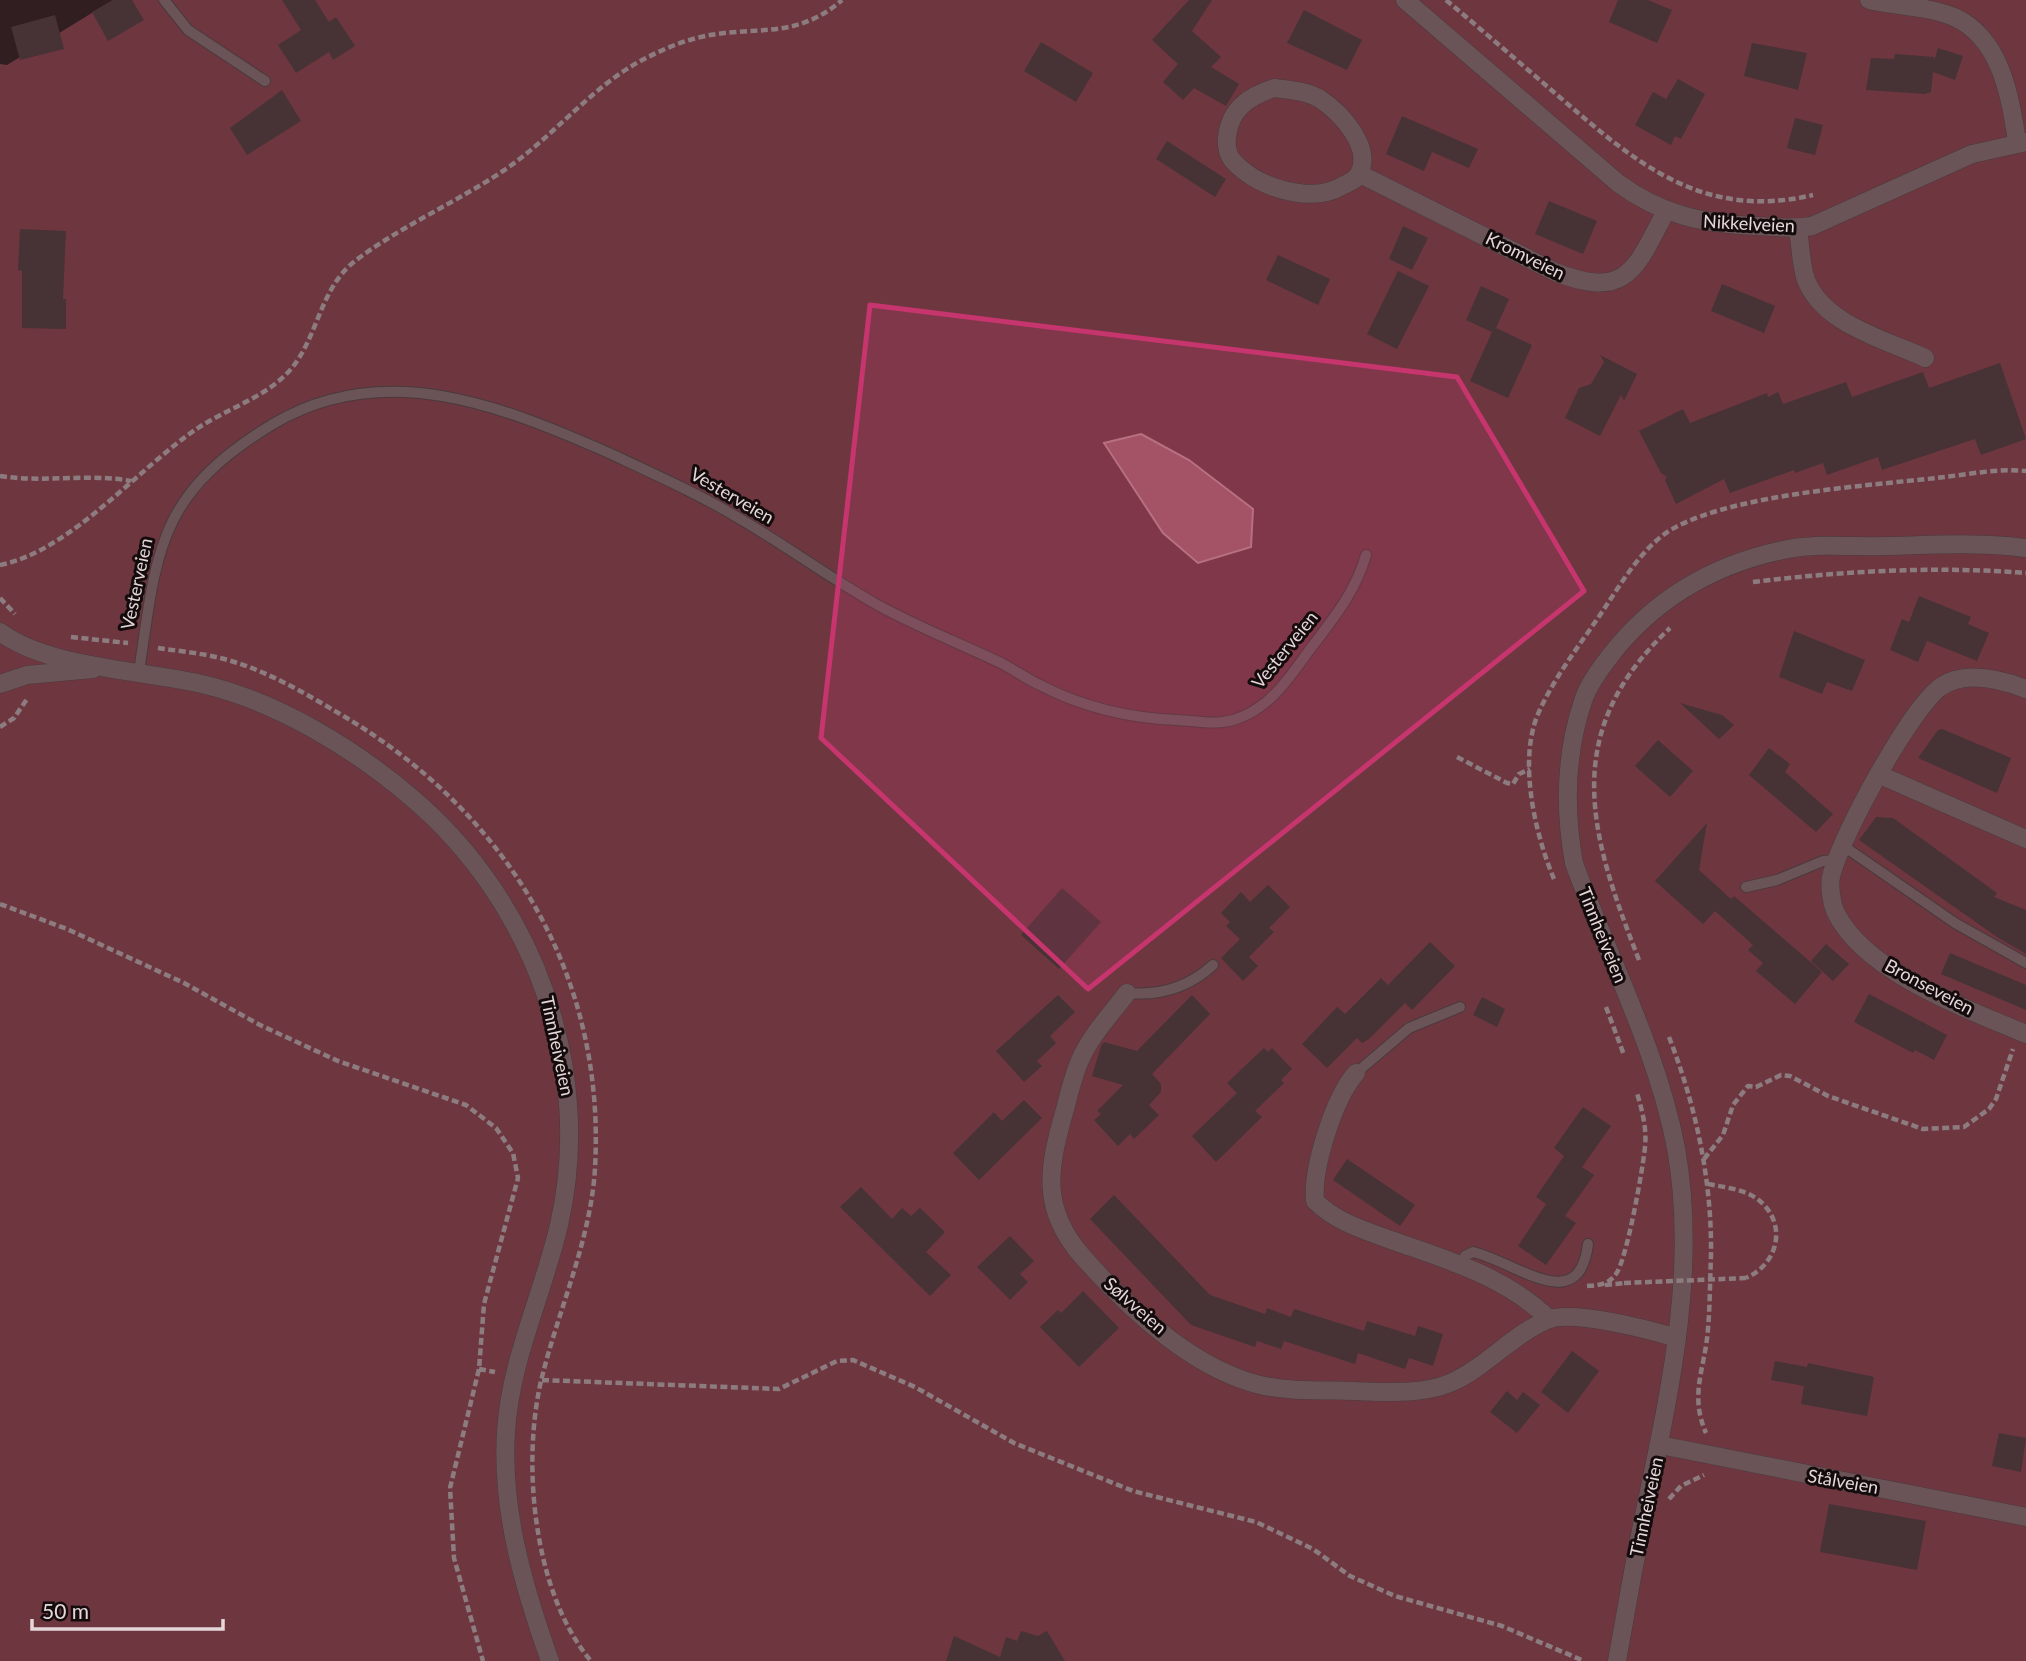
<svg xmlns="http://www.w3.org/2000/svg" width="2026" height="1661" font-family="Lato,sans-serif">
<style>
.green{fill:#6e3740}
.water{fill:#9c5963;stroke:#b27f86;stroke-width:2}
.building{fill:#473235}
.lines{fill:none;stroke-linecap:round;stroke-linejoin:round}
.lane-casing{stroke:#493a3c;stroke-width:12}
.street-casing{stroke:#493a3c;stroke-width:19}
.secondary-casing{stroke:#493a3c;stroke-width:19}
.path{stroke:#8d7c7f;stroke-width:4.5;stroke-dasharray:7 3.5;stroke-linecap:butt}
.lane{stroke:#6b5457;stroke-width:10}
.street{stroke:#6b5457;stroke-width:18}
.secondary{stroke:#6b5457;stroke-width:18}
.path-bridge{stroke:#8d7c7f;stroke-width:4.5;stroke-dasharray:7 3.5;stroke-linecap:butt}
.marked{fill:#c7356e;fill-opacity:0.2;stroke:#c7356e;stroke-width:5;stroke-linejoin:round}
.labels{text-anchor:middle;stroke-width:6;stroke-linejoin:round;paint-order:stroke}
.street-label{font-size:18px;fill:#e5d7d9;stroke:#130b0c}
</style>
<rect width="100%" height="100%" fill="#311e21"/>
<path class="green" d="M113,0h1913v1661h-2026v-1597l7,1z"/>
<path class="water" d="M1141,434l48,26 64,49 -2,38 -53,16 -35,-30 -59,-90z"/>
<path class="building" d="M113,0h19l12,20 -36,21 -16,-29z
M282,0h33l14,22 7,-5 19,29 -22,14 -4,-8 -33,21 -18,-28 23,-15z
M1189,0h23l-20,31 29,26 -10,10 28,17 -13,22 -32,-18 -11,12 -20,-18 15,-18 -26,-24z
M1618,0h30l24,10 -15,33 -48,-21z
M1304,10l58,30 -15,30 -60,-27z
M55,15l9,34 -44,11 -9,-33z
M1041,42l52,31 -17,29 -52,-31z
M1752,43l55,10 -9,37 -54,-14z
M1938,48l25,8 -8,24 -22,-8 -2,20 -6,2 -59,-4 5,-32 23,1 1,-5 39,3v4z
M1678,79l27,15 -24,45 -6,-3 -4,9 -36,-20 18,-33 13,7z
M282,90l19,31 -54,34 -17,-27z
M1402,116l76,33 -9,19 -37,-16 -8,19 -38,-17z
M1795,118l28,7 -8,30 -28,-7z
M1167,141l59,38 -11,18 -59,-38z
M1549,201l48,20 -14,33 -48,-20z
M1403,226l25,12 -16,32 -23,-11z
M20,229l46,2 -3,68h3v30l-44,-1v-57l-4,-1z
M1278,255l52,24 -12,26 -52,-25z
M1398,271l31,15 -32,63 -30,-15z
M1722,284l53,22 -11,27 -53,-22z
M1481,286l28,13 -13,29 36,17 -24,53 -38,-17 22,-49 -26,-12z
M1600,355l37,19 -13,27 -3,-6 -21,41 -35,-18 14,-30 12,-4 13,-22z
M2000,363l26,76 -45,16 -6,-16 -93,31 -4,-13 -51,18 -4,-12 -28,10 -1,-3 -64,23 -6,-14 -48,25 -11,-24 2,-3 -6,-4 -22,-42 44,-22 7,14 77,-30 1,4 10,-5 5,12 63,-22 6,15 71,-25 6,16z
M1919,596l52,21 -3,7 21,9 -12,28 -50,-20 -9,21 -28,-12 12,-31 7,3z
M1794,631l71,29 -13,31 -25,-9 -5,12 -43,-17z
M1680,703l42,12 12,10 -15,14z
M1942,729l69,29 -14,35 -79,-35 20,-28z
M1658,740l35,31 -23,26 -35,-31z
M1769,748l21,16 -5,8 48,42 -17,18 -67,-57z
M1876,817l17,1 104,75 -3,4 32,13v44l-29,-17 -138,-97z
M1707,823l-8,47 32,29 3,-3 88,76 -27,32 -39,-33 7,-8 -15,-13 5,-5 -38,-34 -12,13 -48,-43z
M1268,885l22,22 -21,21 5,4 -25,25 9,9 -15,15 -22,-23 19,-19 -14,-13 4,-4 -9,-9 20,-21 9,10z
M1062,888l39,34 -42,47 -38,-34z
M1430,942l25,24 -43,44 -7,-7 -36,36 -7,4 -5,-5 -30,30 -25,-24 35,-37 8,7 36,-36 7,7z
M1826,944l23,20 -16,17 -22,-20z
M1950,953l76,32v25l-85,-36z
M1869,994l78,41 -13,25 -19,-10 -2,3 -59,-31z
M1058,995l17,17 -25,24 6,7 -19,18 5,5 -18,16 -28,-31z
M1192,995l18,19 -58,60 9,10v8l-12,13 10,10 -25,24 -4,-5 -12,12 -24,-26 7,-6 -4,-3 26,-26 -31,-9 9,-30 3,-4 33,9z
M1482,997l23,12 -8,18 -24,-12z
M1264,1048l4,4 4,-4 20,21 -11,11 3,3 -29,28 7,6 -46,45 -24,-26 45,-43 -10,-10z
M1024,1100l18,18 -63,62 -26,-27 41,-41 8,9z
M1583,1107l28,19 -29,41 12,8 -29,41 11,7 -30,42 -28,-19 28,-42 -10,-7 28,-41 -10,-8z
M1347,1159l68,46 -15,21 -67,-46z
M861,1187l31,32 10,-11 9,8 9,-8 25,24 -19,20 25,23 -21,21 -90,-89z
M1114,1195l96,100 55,19 2,-6 24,9 3,-8 70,22 3,-10 48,15 3,-10 25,8 -10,32 -24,-8 -4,11 -47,-16 -3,11 -71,-23 -3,8 -24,-8 -2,6 -64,-22 -101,-106z
M1010,1236l24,25 -14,13 8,8 -18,18 -33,-33z
M1083,1291l36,37 -40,39 -39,-40 18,-17 3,3z
M1572,1351l27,20 -31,42 -27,-21z
M1775,1361l32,6 1,-4 66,14 -7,39 -66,-12 3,-18 -33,-6z
M1507,1391l10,9 6,-8 17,13 -23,28 -27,-21z
M1999,1433l27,5 -5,34 -29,-6z
M1829,1504l97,17 -9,49 -97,-18z
M1021,1631l17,5 9,-5 18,30h-119l8,-25 46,21 6,-20 11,4z"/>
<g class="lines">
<defs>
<path id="lane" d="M164,0l24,30 77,51
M139,672c18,-124 19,-178 134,-248 111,-66 229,-18 336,29 45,21 90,41 133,67 44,26 87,57 132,83 41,23 85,40 127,60 14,7 27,17 41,23 43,22 87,32 135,34 22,1 42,6 62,-2 33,-12 52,-43 72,-70 22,-29 45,-57 55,-93
M1842,845l113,78 71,40
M1746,887l31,-7 46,-19 13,-1
M1127,993c33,3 61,-5 86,-28
M1356,1073l53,-45 51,-21
M1461,1265l4,-9 8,-4c43,10 106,66 115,-8"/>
<path id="street" d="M1405,0l213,183c43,32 86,41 139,43 19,1 37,3 55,0l160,-72 54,-12
M1869,0c27,6 58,6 85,17 47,21 56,79 63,124
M1274,88c16,2 33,3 46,11 21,14 53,48 39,75 -3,6 -11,9 -17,12 -31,18 -84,2 -108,-24 -6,-6 -8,-16 -7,-25 3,-28 22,-41 47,-49z
M1360,174l195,98c72,28 80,-2 111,-61
M1798,228c2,15 3,34 7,49 16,47 79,62 120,81
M2026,689c-26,-10 -63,-19 -87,-1 -30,24 -99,149 -108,189 -2,9 1,28 5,36 30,60 131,96 190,121
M1880,775l146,64
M1127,993c-16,21 -35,41 -46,65 -8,17 -12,37 -17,55 -16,56 -23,96 18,143 46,52 109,112 178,129 31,7 64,5 95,6 31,1 66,4 95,-8 35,-15 62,-48 97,-63 24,-11 103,10 130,18
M1356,1073c-22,25 -44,95 -41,128 21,21 49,29 76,39 56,20 114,36 158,79
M1660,1445l366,72"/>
<path id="secondary" d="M0,632c50,37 145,38 206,53 73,18 147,63 205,112 122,103 184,271 148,428 -16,69 -49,136 -53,207 -5,79 18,156 44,229
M0,684l27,-9 66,-6
M1617,1661c9,-49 17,-98 27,-146 25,-120 54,-244 32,-367 -19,-99 -68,-191 -102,-285 -10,-55 -9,-108 9,-162 5,-16 17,-32 27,-45 45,-58 106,-93 178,-107 31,-6 68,-2 100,-3 44,-1 95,-4 138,2"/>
</defs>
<use href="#lane" class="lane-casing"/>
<use href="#street" class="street-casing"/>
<use href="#secondary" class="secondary-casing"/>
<path class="path" d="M1446,0c37,31 74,63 110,94 79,68 145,127 257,101
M0,476c44,7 88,-3 131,5
M0,565c71,-14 138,-97 198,-137 30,-20 69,-31 93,-59 27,-32 29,-81 64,-108 46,-35 100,-58 148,-90 51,-34 90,-87 145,-114 14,-7 30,-14 45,-18 56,-16 100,4 149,-39
M1753,582c90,-11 182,-16 273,-9
M0,598l15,16
M71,637l57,6
M158,648c20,3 42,5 62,10 42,10 83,34 120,56 166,97 266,260 255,454 -4,71 -36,140 -53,209 -21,84 -9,216 49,284
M0,727l14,-9 13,-19
M1457,757l50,26 6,1 6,-10 11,-5
M1554,879c-19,-45 -36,-118 -16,-165 17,-39 45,-73 68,-108 18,-27 40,-64 70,-79 63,-33 188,-41 260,-49 29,-3 61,-10 90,-7
M0,904l67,25 117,54 76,42 78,36 128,44 30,23 17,25 5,25 -34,126 -5,65 -29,119 4,70 29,103
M1639,960c-49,-125 -81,-227 31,-332
M1606,1007l18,48
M1669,1037c27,69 43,144 42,218 -1,25 -1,50 -3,74 -3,40 -19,65 -2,104
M1704,1159l19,-24 10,-30 15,-19 8,1 25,-12 9,1 38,20 95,33 41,-2 25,-18 7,-10 17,-50
M1708,1184c15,3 35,5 48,14 32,23 24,65 -10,80
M1605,1285l19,-2
M1587,1286c13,-1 21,-1 29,-12 11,-15 27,-106 29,-127 2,-19 -3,-37 -8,-54
M479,1369l16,3
M542,1380l237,9 58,-28 16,-1 62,27 99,56 119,48 123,31 57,27 37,27 45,20 107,30 82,35
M1669,1499l12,-13 23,-11"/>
<use href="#lane" class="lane"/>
<use href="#street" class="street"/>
<use href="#secondary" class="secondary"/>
<path class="path-bridge" d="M1624,1283l122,-5"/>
</g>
<path class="marked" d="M870,305l587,72 127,214 -496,398 -267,-251z"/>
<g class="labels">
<g class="street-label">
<text transform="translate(1749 224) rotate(3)" y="6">Nikkelveien</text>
<text transform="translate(1525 256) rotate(26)" y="6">Kromveien</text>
<text transform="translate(732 496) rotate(30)" y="6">Vesterveien</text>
<text transform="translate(137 584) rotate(-78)" y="6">Vesterveien</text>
<text transform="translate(1285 650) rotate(-51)" y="6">Vesterveien</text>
<text transform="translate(1602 935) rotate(68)" y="6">Tinnheiveien</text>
<text transform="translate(1929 987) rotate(28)" y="6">Bronseveien</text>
<text transform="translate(557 1046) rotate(78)" y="6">Tinnheiveien</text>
<text transform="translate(1135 1306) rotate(41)" y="6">Sølvveien</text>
<text transform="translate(1843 1482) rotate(10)" y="6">Stålveien</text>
<text transform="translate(1647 1507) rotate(-78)" y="6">Tinnheiveien</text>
</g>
</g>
<path d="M32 1619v10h191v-10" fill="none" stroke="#e5d7d9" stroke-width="3.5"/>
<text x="42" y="1619" font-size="21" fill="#e5d7d9" stroke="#130b0c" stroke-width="5" paint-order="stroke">50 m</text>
</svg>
